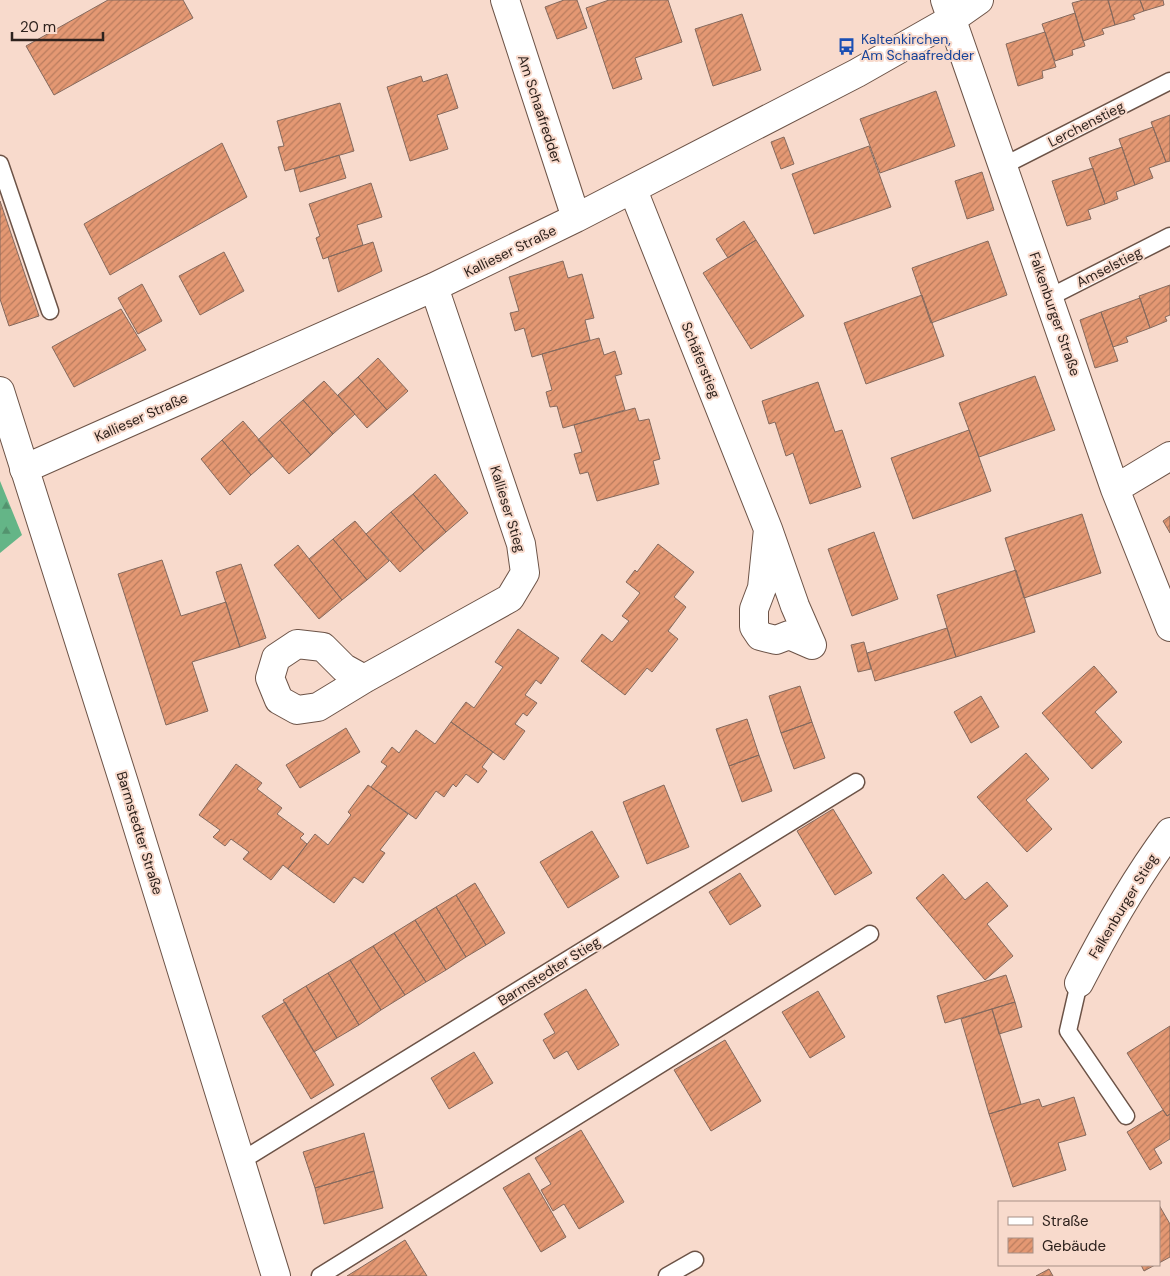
<svg xmlns="http://www.w3.org/2000/svg" width="1170" height="1276" font-family="'DM Sans',sans-serif">
<style>
.forest{fill:url(#forest-firs)}
.building{fill:url(#building-hatch);stroke:#856a5e}
.lines{fill:none;stroke-linecap:round;stroke-linejoin:round}
.service-casing{stroke:#6c5347;stroke-width:19}
.minor-casing{stroke:#6c5347;stroke-width:30}
.secondary-casing{stroke:#6c5347;stroke-width:30}
.service{stroke:#fff;stroke-width:16}
.minor{stroke:#fff;stroke-width:28}
.secondary{stroke:#fff;stroke-width:28}
.labels{text-anchor:middle;stroke-width:4;stroke-linejoin:round;paint-order:stroke}
.transit-label{font-size:14px;fill:#164399;stroke:#f8dacc;text-anchor:start}
.street-label{font-size:14px;fill:#2e221d;stroke:#f8dacc}
</style>
<defs>
<pattern id="forest-firs" width="22" height="20" patternUnits="userSpaceOnUse" patternTransform="scale(1.25)"><rect width="22" height="20" fill="#64b587"/><path d="M5 1l3.5 6h-7zM16 11l3.5 6h-7z" fill="#53936e"/></pattern>
<pattern id="building-hatch" width="6" height="6" patternUnits="userSpaceOnUse" patternTransform="scale(1.25)"><rect width="6" height="6" fill="#e49873"/><path d="M-1 1l2-2M0 6l6-6M5 7l2-2" fill="none" stroke="#b97c5e"/></pattern>
</defs>
<rect width="100%" height="100%" fill="#f8dacc"/>
<path class="forest" d="M0,481l22,54 -22,18z"/>
<path class="building" d="M108,0h75l10,18 -139,77 -28,-49z
M564,0h13l10,28 -30,11 -12,-32z
M609,0h59l14,42 -47,16 7,21 -29,10 -27,-81z
M1083,0h25l7,25 -13,4 2,5 -21,7 -11,-38z
M1108,0h32l4,11 -11,4 2,4 -20,6z
M1140,0h23l1,5 -20,6z
M1075,13l10,33 -13,4 1,5 -18,6 -13,-37z
M742,14l19,56 -48,16 -18,-57z
M1045,32l11,35 -14,4 1,7 -25,8 -12,-42z
M447,74l11,34 -21,7 11,34 -38,12 -23,-74 34,-11 2,6z
M936,91l19,55 -75,27 -20,-54z
M340,103l14,48 -69,20 -7,-24 6,-1 -7,-25z
M1170,115v46l-4,1 -15,-40z
M1153,127l13,35 -17,6 4,10 -18,7 -16,-46z
M784,137l10,27 -13,5 -10,-27z
M222,143l25,54 -137,78 -26,-51z
M869,146l22,61 -77,27 -22,-60z
M1122,147l13,38 -19,7 2,7 -13,5 -16,-46z
M339,155l7,23 -46,14 -6,-23z
M1093,168l12,36 -17,6 3,9 -24,7 -15,-45z
M982,172l12,38 -27,9 -12,-38z
M371,183l11,34 -25,8 6,20 -40,14 -7,-21 4,-2 -11,-32z
M0,201l39,115 -30,10 -9,-27z
M744,221l12,19 -28,18 -12,-19z
M756,240l48,76 -53,33 -48,-76z
M988,241l19,54 -76,28 -19,-55z
M373,242l9,29 -44,21 -10,-35z
M224,252l20,39 -44,24 -21,-39z
M563,261l5,17 14,-4 12,44 -9,2 5,20 -58,17 -8,-29 -9,3 -5,-18 9,-2 -10,-34z
M142,284l20,37 -24,13 -20,-36z
M1170,285v30l-5,2 2,4 -17,7 -11,-32z
M922,295l22,61 -78,28 -22,-61z
M1140,298l10,30 -24,9 2,5 -15,5 -12,-35z
M121,309l25,41 -72,37 -22,-40z
M1101,312l17,49 -23,7 -15,-48z
M599,338l5,17 11,-4 7,23 -7,2 10,34 -62,18 -6,-22 -7,1 -4,-15 6,-2 -10,-36z
M378,358l30,33 -21,19 -29,-33z
M1035,376l20,54 -76,27 -20,-54z
M358,377l29,33 -20,18 -29,-33z
M324,381l31,33 -22,20 -30,-34z
M818,382l17,50 7,-2 19,57 -51,17 -17,-51 -7,3 -11,-34 -6,2 -7,-23z
M303,400l30,34 -22,21 -31,-35z
M635,408l4,13 10,-2 11,40 -7,2 6,23 -62,17 -9,-29 -8,2 -6,-20 8,-2 -8,-27z
M280,420l31,35 -22,19 -31,-34z
M243,421l30,35 -22,19 -29,-35z
M969,430l22,61 -78,28 -22,-61z
M222,440l29,35 -21,20 -29,-36z
M435,474l33,39 -22,19 -33,-38z
M413,494l33,38 -22,19 -33,-39z
M391,512l33,39 -24,21 -34,-38z
M1082,514l19,59 -77,25 -19,-60z
M1170,516v17l-7,-12z
M355,521l34,40 -22,19 -34,-41z
M874,532l24,67 -46,17 -24,-67z
M333,539l34,41 -25,20 -33,-41z
M658,544l36,28 -20,25 12,10 -18,24 10,8 -26,33 -5,-4 -22,27 -44,-34 21,-27 10,8 17,-21 -7,-5 18,-23 -14,-11 9,-12 2,2z
M298,545l44,55 -23,19 -45,-54z
M162,560l19,56 45,-14 14,45 -48,15 16,49 -42,14 -48,-151z
M241,564l25,74 -26,9 -24,-75z
M1016,570l19,62 -79,25 -19,-62z
M947,628l9,29 -81,24 -8,-28z
M518,629l41,29 -18,26 -5,-4 -11,15 12,8 -10,13 -4,-3 -8,11 10,7 -21,29 -53,-38 15,-20 8,6 29,-41 -8,-5z
M864,642l7,27 -13,3 -7,-27z
M1094,666l23,26 -22,20 27,30 -30,27 -50,-56z
M800,686l12,36 -31,11 -12,-37z
M981,696l18,31 -28,16 -17,-31z
M747,719l12,36 -30,11 -13,-37z
M451,722l42,30 -11,15 5,4 -9,12 -12,-9 -10,13 -3,-3 -9,13 -8,-6 -20,28 -45,-32 16,-21 -6,-4 11,-15 7,6 17,-23 19,14z
M812,722l13,36 -31,11 -13,-36z
M346,728l14,24 -60,36 -14,-23z
M1026,753l23,26 -23,21 26,29 -25,23 -50,-55z
M759,755l13,36 -30,11 -13,-36z
M236,764l26,19 -5,6 25,19 -5,6 27,20 -4,4 7,6 -19,25 -5,-4 -12,15 -28,-21 6,-7 -18,-13 -6,7 -12,-9 7,-7 -21,-15z
M368,785l40,29 -28,36 5,3 -22,30 -9,-6 -20,26 -46,-34 27,-35 13,11 23,-30 -3,-3z
M664,785l25,62 -42,17 -24,-62z
M833,809l39,64 -37,22 -38,-64z
M592,831l27,46 -51,31 -28,-46z
M740,873l21,33 -31,19 -21,-33z
M943,874l22,26 22,-18 21,24 -21,18 26,32 -28,24 -69,-82z
M475,883l30,50 -19,12 -30,-50z
M456,895l30,50 -20,12 -30,-50z
M436,907l30,50 -20,13 -31,-50z
M415,920l31,50 -20,12 -32,-49z
M394,933l32,49 -21,13 -32,-49z
M373,946l32,49 -24,15 -31,-50z
M350,960l31,50 -22,15 -31,-52z
M328,973l31,52 -22,13 -31,-52z
M1006,975l9,27 -70,21 -8,-27z
M306,986l31,52 -23,14 -31,-52z
M586,989l33,56 -41,25 -11,-19 -13,8 -11,-19 12,-7 -11,-19z
M818,991l27,46 -35,21 -28,-46z
M285,1002l49,83 -23,14 -49,-83z
M1015,1002l7,25 -23,7 -7,-25z
M992,1009l29,95 -32,10 -28,-95z
M1170,1026v88l-3,2 -40,-63z
M725,1040l36,61 -50,30 -37,-61z
M474,1052l19,31 -44,26 -18,-31z
M1074,1097l12,38 -28,8 8,27 -53,17 -24,-73 50,-15 3,8z
M1163,1110l4,6 3,-2v25l-16,10 8,14 -12,7 -23,-38z
M581,1130l43,72 -45,27 -15,-25 -11,7 -12,-21 10,-6 -16,-26z
M364,1133l10,38 -59,17 -12,-36z
M374,1171l9,37 -59,16 -9,-36z
M529,1173l37,64 -25,15 -38,-64z
M1159,1205l11,19v33l-11,6z
M405,1240l22,36h-80z
M1141,1265h14l-11,6z
M1049,1269l4,7h-17z"/>
<g class="lines">
<defs>
<path id="service" d="M0,164l50,147
M1003,166l167,-85
M1048,298l122,-62
M1079,983l-11,48 58,85
M241,1161l615,-379
M320,1276l550,-342
M667,1276l28,-16"/>
<path id="minor" d="M505,0l71,218
M945,0l170,489 55,138
M633,190l135,339 -6,59 -8,21v18l6,9 16,4 13,-5 23,10 -17,-39 -27,-77
M24,469l410,-182 142,-69 281,-145 95,-54 27,-19
M1115,489l55,-33
M364,679l-20,-11 -21,-21 -26,-3 -21,14 -6,20 9,22 18,10 21,-3 46,-28 146,-81 15,-25 -4,-29 -87,-257
M1079,983c27,-53 56,-104 91,-151"/>
<path id="secondary" d="M0,391l124,392 152,493"/>
</defs>
<use href="#service" class="service-casing"/>
<use href="#minor" class="minor-casing"/>
<use href="#secondary" class="secondary-casing"/>
<use href="#service" class="service"/>
<use href="#minor" class="minor"/>
<use href="#secondary" class="secondary"/>
</g>
<defs>
<symbol id="bus-bare" viewBox="-9 -9 18 18"><path d="M-5-6H5V4H4V6H2V4H-2V6H-4V4H-5ZM-3.5-4V0h7V-4ZM-3.5 1.2v1.5H-2V1.2ZM2 1.2v1.5H3.5V1.2Z" fill="#1a4fb4" stroke="#f8dacc" stroke-width="2.5" paint-order="stroke"/></symbol>
</defs>
<g fill-rule="evenodd">
<use href="#bus-bare" x="834" y="34" width="25" height="25"/>
</g>
<g class="labels">
<g class="transit-label">
<text x="861" y="44">Kaltenkirchen,<tspan x="861" dy="16">Am Schaafredder</tspan></text>
</g>
<g class="street-label">
<text transform="translate(540 109) rotate(72)" y="5">Am Schaafredder</text>
<text transform="translate(1086 124) rotate(-27)" y="5">Lerchenstieg</text>
<text transform="translate(510 251) rotate(-26)" y="5">Kallieser Straße</text>
<text transform="translate(1109 267) rotate(-27)" y="5">Amselstieg</text>
<text transform="translate(1055 314) rotate(71)" y="5">Falkenburger Straße</text>
<text transform="translate(701 360) rotate(68)" y="5">Schäferstieg</text>
<text transform="translate(141 417) rotate(-24)" y="5">Kallieser Straße</text>
<text transform="translate(508 509) rotate(73)" y="5">Kallieser Stieg</text>
<text transform="translate(140 833) rotate(73)" y="5">Barmstedter Straße</text>
<text transform="translate(1123 906) rotate(-59)" y="5">Falkenburger Stieg</text>
<text transform="translate(549 971) rotate(-32)" y="5">Barmstedter Stieg</text>
</g>
</g>
<rect x="998" y="1201" width="162" height="65" fill="#f8dacc" stroke="#a79086"/>
<rect x="1008" y="1217" width="25" height="8" fill="#ffffff" stroke="#a79086"/>
<text x="1042" y="1226" font-size="15" fill="#2e221d">Straße</text>
<rect x="1008" y="1238" width="25" height="15" fill="url(#building-hatch)" stroke="#a79086"/>
<text x="1042" y="1251" font-size="15" fill="#2e221d">Gebäude</text>
<path d="M12 32v8h91v-8" fill="none" stroke="#2e221d" stroke-width="2.5"/>
<text x="20" y="32" font-size="15" fill="#2e221d" stroke="#f8dacc" stroke-width="4" paint-order="stroke">20 m</text>
</svg>
